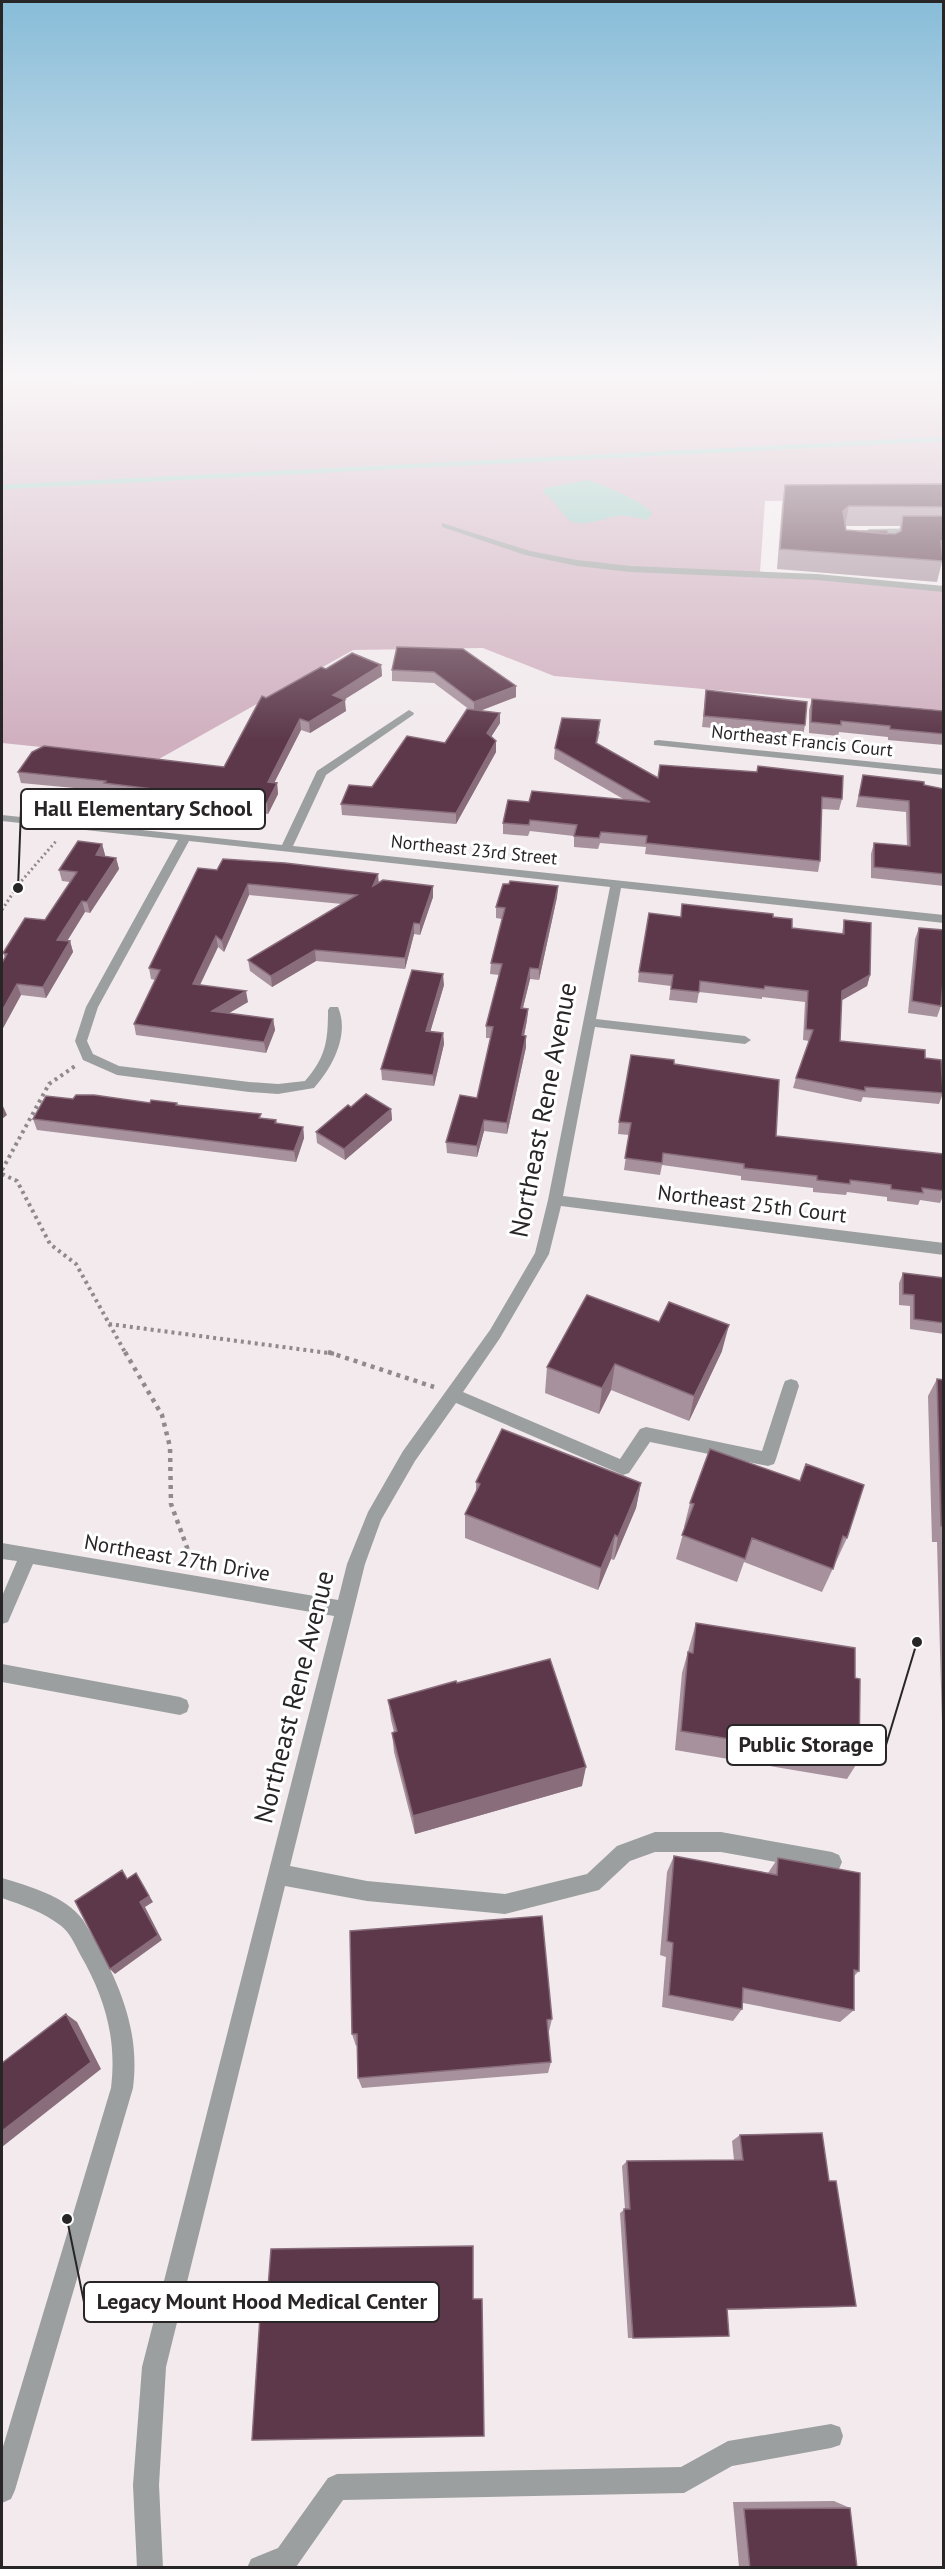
<svg xmlns="http://www.w3.org/2000/svg" width="945" height="2569" font-family="'PT Sans',sans-serif">
<style>
.green{fill:#d0b0bf}
.water{fill:#95c9c0}
.lines{fill:none;stroke-linecap:round;stroke-linejoin:round}
.stream{stroke:#95c9c0;stroke-width:4.5}
.path-far2{stroke:#908a8d;stroke-width:3;stroke-dasharray:2 3;stroke-linecap:butt}
.path-far1{stroke:#908a8d;stroke-width:4;stroke-dasharray:3 4;stroke-linecap:butt}
.path{stroke:#908a8d;stroke-width:4.5;stroke-dasharray:4 5;stroke-linecap:butt}
.minor{fill:#9c9f9f;fill-rule:evenodd}
.wall{fill:#a7919c;fill-rule:evenodd}
.shaded-wall{fill:#896d7b}
.building{fill:#5c384a;stroke:#896d7b;stroke-width:1.5}
.labels{text-anchor:middle;stroke-width:6;stroke-linejoin:round;paint-order:stroke}
.far-street-label{font-size:18px;fill:#282527;stroke:#fff}
.street-label{font-size:21px;fill:#282527;stroke:#fff}
.near-street-label{font-size:26px;fill:#282527;stroke:#fff}
.leader{fill:none;stroke:#282527;stroke-width:2}
.callout-dot{fill:#282527;stroke:#fff;stroke-width:2}
.callout{fill:#fff;stroke:#282527;stroke-width:2}
.callout-label{font-size:22px;text-anchor:middle;font-weight:bold;fill:#282527}
</style>
<rect width="100%" height="100%" fill="#f2eaed"/>
<path class="green" d="M2,380l168,4 46,-4h727v119l-178,2 -5,71 183,16v122l-389,-34 -71,-28 -130,2 -194,109 -157,-16z"/>
<path class="water" d="M588,480c14,4 56,22 64,33l-5,7c-9,-2 -19,-5 -28,-4 -14,1 -32,11 -46,6 -9,-3 -18,-23 -30,-29l2,-5z"/>
<g class="lines">
<path class="stream" d="M2,487l942,-48"/>
<path class="path-far2" d="M2,910l16,-25 39,-45"/>
<path class="path-far1" d="M2,1170l47,-86 26,-18
M2,1174l15,7 33,63 26,20 50,90
M109,1324l227,30"/>
<path class="path" d="M125,1352l37,63 8,32 1,57 21,57
M328,1352l106,35"/>
<path class="minor" d="M442,523l88,28 47,9 54,6 186,8 127,12v6l-127,-12 -186,-8 -54,-6 -52,-11 -83,-28z
M944,528v6l-75,1 -4,-3 4,-3z
M409,710l5,3 -1,2 -87,60 -33,71 651,69v8l-323,-35 -25,131 149,17 6,4 -6,4 -150,-17 -32,169 381,47v12l-383,-49 -12,48 -49,84 -37,54 157,67 20,-30 6,-2 116,24 21,-65 2,-5 6,-2 6,2 2,5 -23,73 -2,5 -6,2 -118,-24 -21,31 -6,2 -167,-72 -41,58 -34,59 -16,44 -75,302 77,15 138,13 82,-20 30,-28 38,-14h66l111,20 7,3 3,7 -3,7 -7,3 -111,-20h-66l-25,9 -31,29 -94,24 -138,-13 -82,-15 -119,481 -7,118 4,83h-26l-4,-83 9,-118 192,-751 -301,-52 -25,58 -6,2v-28l15,-35 -15,-2v-16l336,57 9,-36 21,-52 35,-61 87,-121 45,-77 13,-53 62,-313 -421,-46 -91,166 -11,34 6,13 26,12 130,16 29,2 27,-3c21,-24 23,-40 23,-71l2,-3h8c12,28 -6,61 -24,81l-36,6 -29,-2 -132,-17 -34,-15 -8,-19 11,-34 92,-167 -176,-19v-6l280,30 35,-74z
M658,740l286,29v6l-290,-30v-4z
M2,1664l178,33 7,3 2,6 -2,6 -7,3 -178,-33z
M2,1878c26,8 64,18 81,42 32,53 58,105 50,168l-118,402 -4,9 -9,4v-53l109,-362c6,-49 -6,-90 -30,-132 -6,-11 -11,-24 -21,-31 -17,-13 -38,-20 -58,-27z
M831,2424l9,3 3,9 -3,9 -9,3 -99,18 -48,27 -341,7 -47,67 -49,1 4,-9 27,-11 50,-70 9,-4 344,-7 47,-26z"/>
</g>
<path class="wall" d="M944,484v78h-2l-5,20 -160,-13 5,-64 3,-20zM845,526h55l-1,6 -4,2 -49,-4z
M397,647l119,50 -36,14 20,12 -9,14 5,15 -40,72 -114,-9 -1,-11 104,-61 25,-33 -36,-27 -42,-2v-11z
M381,665l1,11 -39,24 3,11 -36,22 -9,-3 -27,53h3l1,11 -10,20 -161,-20 -1,-3 -85,-8 -3,-11 206,-5 42,-69z
M706,690l99,35 -2,11 -101,-9z
M812,699l132,12v34l-56,-5v-3l-49,-5 -1,4 -29,-3v-23z
M600,731l-3,13 61,34 99,-6 1,-6 84,33 -3,11 -18,-1 -1,52 -2,11 -173,-18 1,-7 -46,-4 -2,6 -24,-2v-11l-44,-5 -2,5 -25,-2v-11l26,-21 96,-2 -71,-41 1,-11z
M863,775l61,10 20,4v97l-73,-8v-24l3,-11 33,3 -1,-34 -50,-5z
M102,844l3,11v1l11,2 3,11 -29,44 -5,-1 -18,29h3l3,11 -27,46 -25,-3 -19,35v-67l3,-5 -2,-5 42,-33 25,-38 -8,-1 -3,-11z
M217,870l161,4v9l55,14 -13,38 -6,-1 -9,35 -89,-8 -44,26 -22,-16 -2,-11 94,-56 -93,-9 -25,57 -6,-5 -18,38 48,17 -19,11 44,6 2,11 -9,23 -130,-18 -2,-11 21,-44 -4,-1 -2,-11z
M558,886l-1,11 -18,83 -9,-1 -7,29 5,1 -1,11 -3,15 2,1v11l-19,87 -23,-3 -7,26 -30,-4 -1,-11 31,-44 14,-60h-5v-12l13,-51 -9,-1 1,-11 11,-44 -6,-1v-11z
M680,917h93l19,11 50,6 2,-14 26,55 -3,11 -26,14 -1,41 85,17 18,35 -4,11 -76,-7 -2,5 -68,-14 3,-10 13,-37 -6,-1 2,-38 -43,-5v2l-63,-7 -2,11 -28,-3 2,-14 -33,-4 1,-10z
M919,928l22,78 -4,11 -29,-4 7,-74z
M444,985l-14,47 13,1 1,11 -10,42 -52,-6 -1,-11z
M674,1064l102,72 167,18 1,40 -4,9 -20,-3 -2,5 -31,-4v-4l-40,-5 -1,3 -33,-3v-4l-72,-8v-4l-79,-11 -2,10 -36,-5 5,-35 -11,-1 1,-12z
M73,1099l77,4h27l1,3 98,14 1,3 26,4 1,11 -8,24 -259,-32 -4,-11z
M351,1107l40,2 1,11 -47,40 -28,-17 -1,-11z
M903,1273l41,5v56l-34,-5v-23l-11,-1v-22z
M722,1351l-33,70 -78,-31 -12,24 -54,-21 2,-26z
M937,1379l7,1v415l-7,-253h-5l-4,-146z
M710,1449l137,89 -25,54 -78,-30 -7,20 -61,-23 9,-32h-1l6,-24z
M476,1482l165,1 -5,25 -22,52 -3,-1 -13,31 -133,-52v-24l11,-23z
M696,1623l159,55 4,82 -12,19 -172,-29 7,-77z
M457,1683l125,103 -167,48 -21,-82 -2,-19 2,-1 -3,-12 -3,-20z
M674,1856l94,17 10,-15 81,113 -5,5v34l-14,12 -97,-19 -1,6 -9,12 -71,-14 4,-50 -6,-2 7,-83z
M552,2019l-3,12h-1l3,31 -3,11 -186,15 -4,-10v-33l-2,1 -4,-12z
M740,2135l89,46 27,125 -12,1 -117,3 2,26 -101,2 -8,-125 5,-4 -3,-43 5,-5 107,-1 -2,-19z
M834,2501l16,7 7,60h-159l41,-1 -6,-65z"/>
<path class="shaded-wall" d="M849,506l-4,20 -2,-15z
M381,665l1,11 -48,30 -1,-11z
M516,686v11l-42,16v-11z
M345,700l1,11 -36,22 -1,-11z
M500,713v10l-13,20v-10z
M300,719l1,11 -32,63 -1,-11z
M496,741v11l-40,72v-11z
M277,783l1,11 -10,20 -1,-11z
M102,844l3,11 -7,12 -2,-12z
M116,858l3,11 -29,44 -3,-11z
M378,874l1,11 -6,1z
M248,884l1,11 -25,57 -2,-11z
M433,886v11l-13,38v-11z
M558,886l-1,11 -18,83v-11z
M82,901l3,11 -24,39 -4,-11z
M414,923v11l-9,35v-11z
M216,936l2,11 -23,48 -2,-11z
M70,941l3,11 -27,46 -3,-11z
M315,950l1,11 -44,26 -1,-11z
M530,968v11l-10,40 1,-11z
M443,974l1,11 -17,58 -1,-12z
M870,975l-3,11 -28,16 3,-11z
M17,984l4,11 -19,35v-19z
M246,991l2,11 -34,20 -2,-11z
M528,1009l-1,11 -5,26v-11z
M273,1019l2,11 -9,23 -2,-11z
M443,1033l1,11 -10,42 -1,-11z
M526,1036v11l-19,87v-11z
M2,1104l5,11 -5,4z
M391,1109l1,11 -47,40 -1,-11z
M484,1120v11l-7,26v-11z
M303,1127l1,11 -8,24 -2,-11z
M729,1325l-7,26 -33,70 5,-25z
M615,1364l-4,26 -12,24 3,-26z
M641,1483l-5,25 -22,52 4,-23z
M615,1535l-4,24 -13,31 3,-22z
M586,1767l-4,19 -167,48 -2,-18z
M136,1873l17,29 -8,5 17,33 -47,34 -5,-5z
M66,2014l11,8 24,47 -99,78v30v-46z"/>
<path class="building" d="M944,484v23l-95,-1 -6,5 3,19 49,4 6,-3 2,-15h41v25h-3l2,20 -163,-12 5,-64z
M855,531h32v3z
M397,647l66,2 53,37 -42,16 -40,-30 -42,-2z
M352,653l29,12 -48,30 12,5 -36,22 -9,-3 -32,63 9,1 -10,20 -163,-20 2,-2 -88,-9 14,-20 12,-6 180,21 38,-71 4,2 55,-31 5,2z
M706,690l101,12 -2,23 -101,-9z
M812,699l132,12v23l-54,-5v-3l-49,-5v4l-30,-3z
M467,709l33,4 -13,20 9,8 -40,72 -115,-9 8,-19 23,2 35,-51 38,7z
M562,718l38,2 -4,23 62,35 2,-13 97,7 1,-6 85,10 -1,23 -20,-2 -2,64 -174,-18 1,-7 -46,-4 -2,6 -25,-2 3,-11 -47,-5 -1,5 -26,-2 5,-23 21,2 3,-11 118,11 -95,-54z
M863,775l61,7v3l20,4v85l-70,-7v-24l36,3 -1,-45 -50,-5z
M78,841l24,3 -6,11 20,3 -29,44 -5,-1 -25,39 13,1 -27,46 -26,-3 -15,27v-48l5,-9 -4,-1 22,-35 20,2 32,-48 -18,-2z
M223,859l62,4 93,11 -5,12 10,-6 50,6 -13,38 -6,-1 -9,35 -90,-8 -44,26 -23,-16 109,-65 -109,-11 -26,57 -6,-5 -23,48 53,7 -34,20 61,8 -9,23 -130,-18 26,-54 -11,-2 49,-100 19,2z
M510,881l48,5 -19,83 -9,-1 -9,40 7,1 -6,26 4,1 -19,87 -23,-3 -7,26 -31,-4 14,-47 17,3 16,-71 -7,-1 16,-62 -11,-1 14,-55 -9,-1 7,-23h6z
M682,904l91,10v3l19,2v9l52,6v-14l27,3 -1,52 -28,16 -2,50 85,9v8l16,2 2,33 -78,-6v4l-69,-13 17,-48 -7,-1 2,-38 -43,-5 -1,3 -64,-8 -1,11 -28,-3 2,-14 -34,-3 10,-59 32,4z
M919,928l25,2v38l-3,38 -29,-5z
M412,970l31,4 -17,57 17,2 -10,42 -52,-6z
M631,1055l43,5v4l105,16 -3,56 167,18 1,37 -22,-3 1,5 -32,-4v-4l-41,-5v4l-33,-4v-4l-73,-8v-4l-81,-11 -1,10 -37,-5 6,-35 -12,-1z
M366,1094l25,15 -47,40 -28,-17 32,-27 3,2z
M76,1095h18l56,8 1,-3 26,3 -1,2 85,9 -2,4 17,2 -1,3 28,4 -9,24 -261,-32 13,-23 27,3z
M903,1273l41,5v45l-30,-4v-24l-11,-1z
M587,1295l72,27 10,-20 60,23 -35,71 -79,-32 -13,24 -55,-21z
M937,1379l7,1v146h-3z
M502,1429l139,54 -23,54 -3,-2 -14,33 -136,-54 15,-30 -4,-2z
M710,1449l90,32 6,-17 58,21 -17,53 -4,-2 -10,33 -81,-31 -7,21 -63,-24 12,-31 -4,-1z
M696,1623l159,25v30l5,1 -1,81 -178,-29 7,-79 5,1z
M550,1659l36,108 -173,49 -21,-83 5,-2 -9,-31 68,-19 1,2z
M674,1856l103,19 1,-17 82,15 -1,98 -5,-1v40l-111,-22 -1,21 -73,-14 4,-52 -6,-2z
M122,1870l5,9 9,-6 13,23 -9,6 18,33 -48,34 -35,-68z
M542,1916l10,103 -5,1 4,42 -193,16 -1,-44h-5l-2,-103z
M66,2014l25,48 -89,69v-68z
M822,2133l7,48h7l20,125 -129,3 2,27 -96,2 -9,-129h6l-3,-48 116,-1 -3,-25z
M473,2246v53h9l2,137 -232,4 9,-139h6l4,-52z
M850,2508l7,60h-107l-6,-59z"/>
<linearGradient id="sky" x2="0" y2="1"><stop stop-color="#87bcd8"/><stop offset="0.51" stop-color="#f9f6f7"/><stop offset="1" stop-color="#f9f6f7" stop-opacity="0"/></linearGradient>
<rect width="945" height="740" fill="url(#sky)"/>
<g class="labels">
<g class="far-street-label">
<text transform="translate(802 741) rotate(6)" y="6">Northeast Francis Court</text>
<text transform="translate(474 850) rotate(6)" y="6">Northeast 23rd Street</text>
</g>
<g class="street-label">
<text transform="translate(752 1204) rotate(7)" y="7">Northeast 25th Court</text>
<text transform="translate(177 1558) rotate(10)" y="7">Northeast 27th Drive</text>
</g>
<g class="near-street-label">
<text transform="translate(543 1110) rotate(-79)" y="9">Northeast Rene Avenue</text>
<text transform="translate(294 1697) rotate(-76)" y="9">Northeast Rene Avenue</text>
</g>
</g>
<path class="leader" d="M18 888L21 809M917 1642L886 1745M67 2219L84 2302"/>
<g class="callout-dot">
<circle cx="18" cy="888" r="6"/>
<circle cx="917" cy="1642" r="6"/>
<circle cx="67" cy="2219" r="6"/>
</g>
<g class="callout">
<rect x="21" y="789" width="244" height="40" rx="6"/>
<rect x="727" y="1725" width="159" height="40" rx="6"/>
<rect x="84" y="2282" width="355" height="40" rx="6"/>
</g>
<g class="callout-label">
<text x="143" y="816">Hall Elementary School</text>
<text x="806" y="1752">Public Storage</text>
<text x="262" y="2309">Legacy Mount Hood Medical Center</text>
</g>
<rect width="945" height="2569" fill="none" stroke="#282527" stroke-width="6"/>
</svg>
